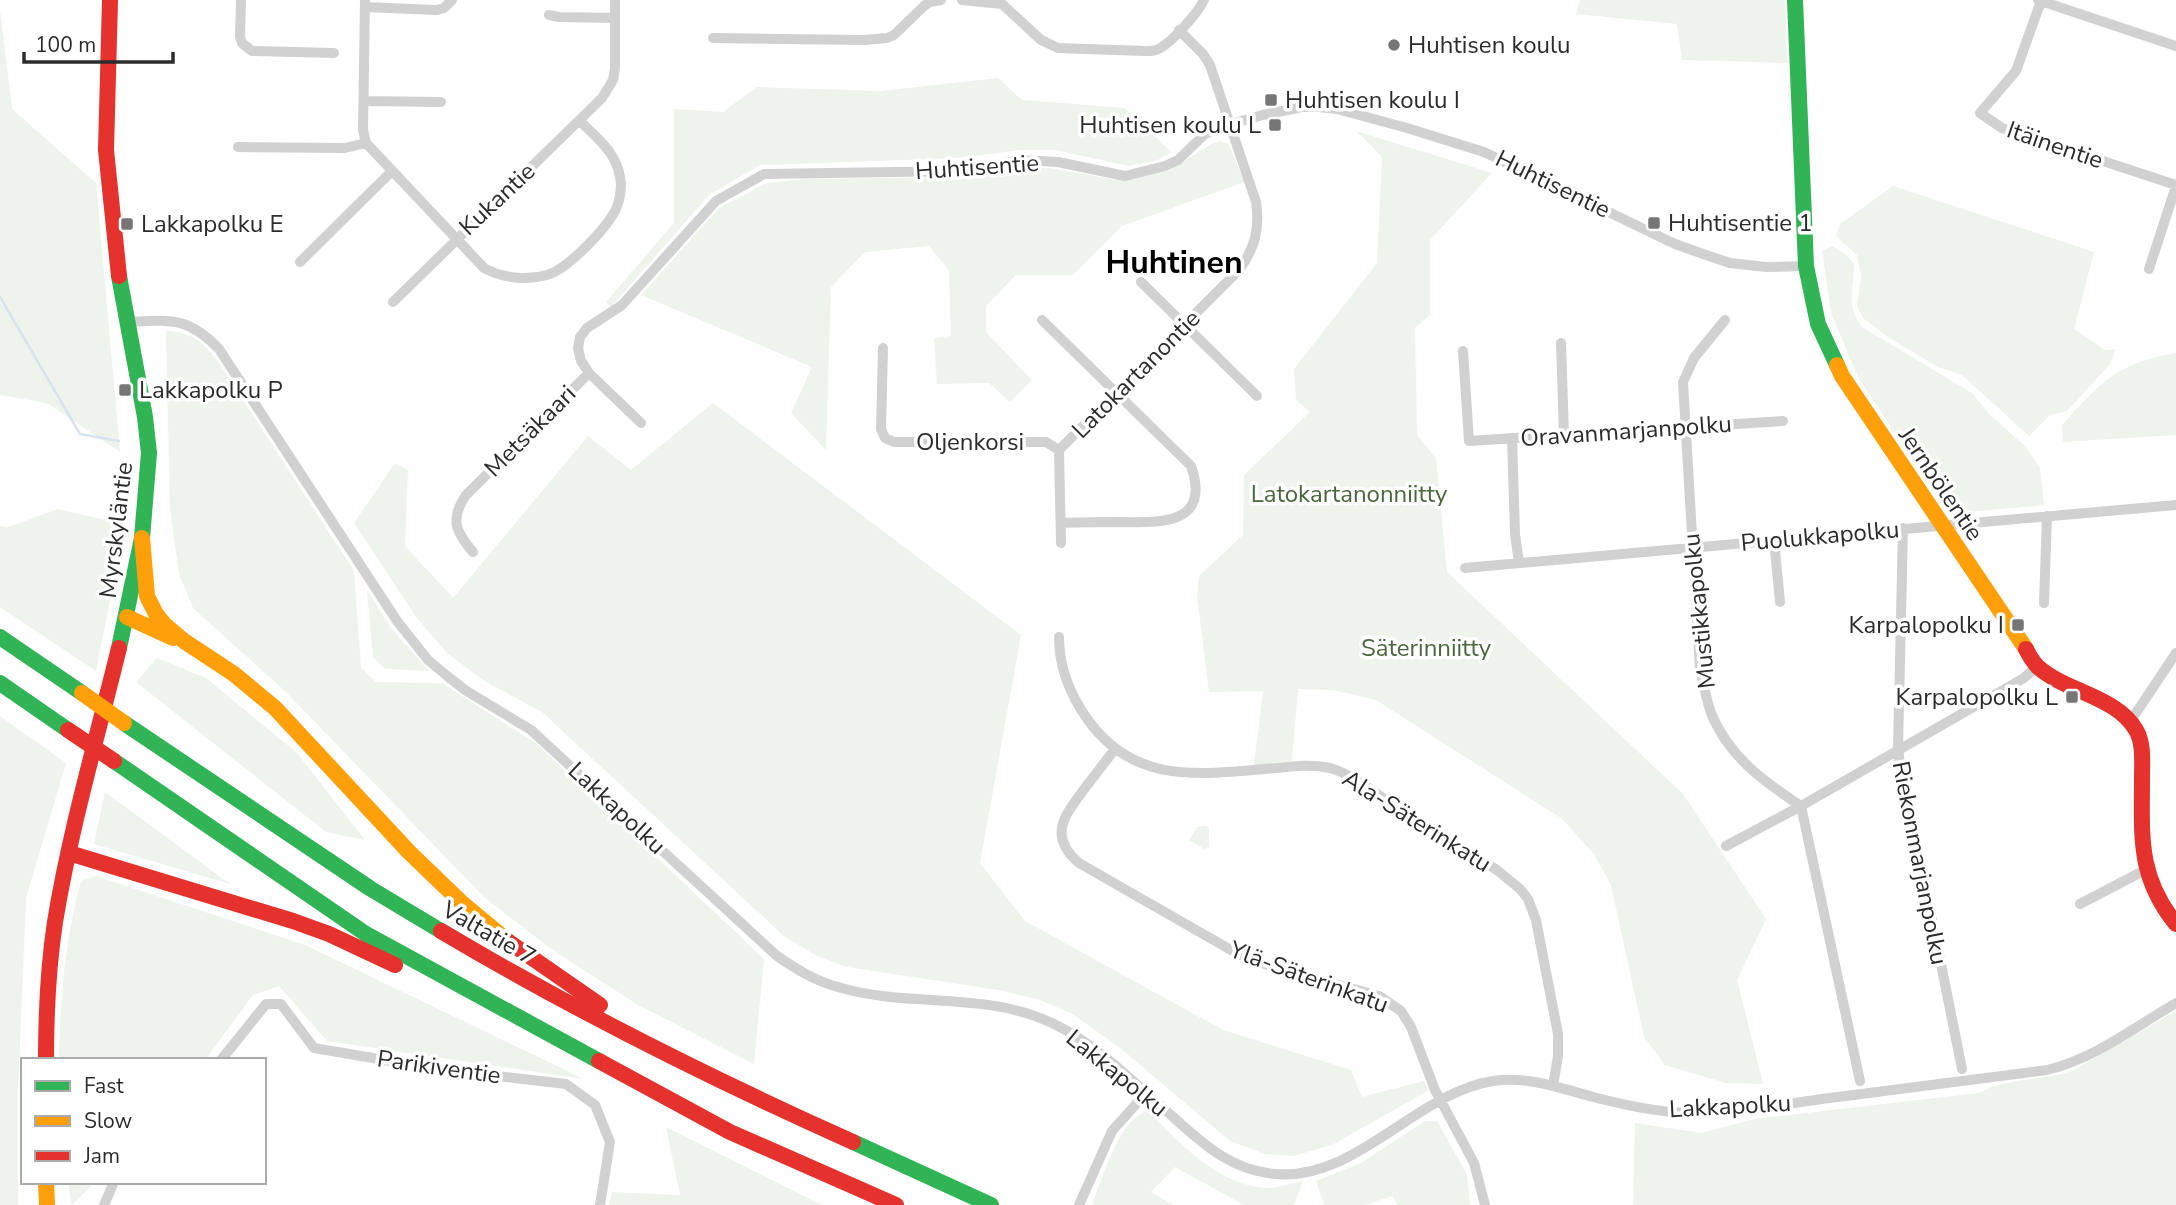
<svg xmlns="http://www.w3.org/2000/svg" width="2176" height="1205" font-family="'Nunito Sans',sans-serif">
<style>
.green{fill:#eef3eb}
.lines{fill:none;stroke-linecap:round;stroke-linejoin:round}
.stream{stroke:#d8e3f0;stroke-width:2.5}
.street{stroke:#d1d1d1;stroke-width:10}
.fast{stroke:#30b455;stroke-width:16}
.slow{stroke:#ff9f0a;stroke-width:16}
.jam{stroke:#e5322d;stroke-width:16}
.slow-bridge{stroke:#ff9f0a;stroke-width:16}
.jam-bridge{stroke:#e5322d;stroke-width:16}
.poi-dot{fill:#767676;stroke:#fff;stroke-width:2.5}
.labels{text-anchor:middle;stroke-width:7;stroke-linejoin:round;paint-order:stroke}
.poi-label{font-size:24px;fill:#2c2c2c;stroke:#fff;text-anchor:start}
.street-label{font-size:24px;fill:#2c2c2c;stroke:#fff}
.park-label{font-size:24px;fill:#49663c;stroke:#fff}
.district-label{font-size:32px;font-weight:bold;fill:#000;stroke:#fff}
</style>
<rect width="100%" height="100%" fill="#fff"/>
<path class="green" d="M1580,0h205l2,63 -105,-3 -5,-36 -101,-10z
M0,10l12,99 84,74 24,269 -73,-49 -47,-8z
M998,78l24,22 103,8 46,44 -13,8 -29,6 -74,-16h-36l-60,8 -199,7 -51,30 -98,112 -5,-5 68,-79v-114l49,3 34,-25 124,4z
M1356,131l136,42 -62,67v75l-15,13 2,107 19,23 11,114 236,222 83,125 -29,61 26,104 -37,-1 -61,-18 -21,-28 -33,-152 -17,-31 -33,-36 -185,-118 -43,-10 -35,-1 -6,72 -38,4 9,-74 -54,1 -12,-97 2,-19 44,-41 1,-60 66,-63 -14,-12 -2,-31 83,-106 5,-106z
M1220,141l9,3 15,38 -122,44 -49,49h-57l-30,31v26l46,48 -22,22 -21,-19 -52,1 -3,-46 17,-2 -2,-66 -20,-24 -64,6 -34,35 -5,163 -35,-37 21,-46 -171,-72 78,-87 48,-25 37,-4 150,-2 54,-8 42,-1 73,13 47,-11 41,-26z
M1893,186l201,66 -20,77 31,21 10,-1 -4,14 -44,48 -17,4 -21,21 -67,-61 -24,-8 -50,-30 -25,-19 -6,-12 4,-30 -4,-21 -21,-19 4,-12z
M1832,246l14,9 8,9c0,26 -9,41 8,63l110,66 17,21 37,33 14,21 4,37 -87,8 -24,-22 -75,-114 -27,-64 -9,-62z
M166,331c29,2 35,10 53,32l135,208 7,97 15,14 66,1 96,62 226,214 -10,105 -116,-59 -88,-57 -65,-50 -199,-206 -93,-84 -14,-34 -9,-65z
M2176,353v82l-113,7 -1,-17c38,-42 55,-62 114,-72z
M713,403l308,232 -41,228 45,58 198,109 128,40 11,27 62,-16 5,9 -97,55 -39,11 -28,-2 -35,-13 -111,-94 -48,-34 -31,-13 -41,-10 -152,-23 -30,-11 -33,-20 -242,-224 -56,-30 -39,-29 -31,-36 -62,-94 41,-60 13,7 -3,76 48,52 135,-162 43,34z
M58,509l43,10 22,1 -8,56 -19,95 -96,-64v-81l8,1z
M367,590l24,38 38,43 -44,-2 -12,-12z
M157,658l49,20 91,75 68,87 -39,-8 -190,-150z
M0,716l66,47 -40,135 -8,194v113h-18z
M105,792l125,92 -136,-40z
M1204,826l5,1v20l-5,2 -15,-9 8,-13z
M96,876l209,69 279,134 -257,-38 -48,-55 -26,9 -48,65h-146c1,-61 6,-120 22,-179z
M2176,1011v194h-543l2,-82 66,10 54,-14 224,-26c28,-16 62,-12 93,-22z
M1148,1111c33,33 71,77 123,77 10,-1 22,-5 32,-7l-9,24h-50l-69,-38 -24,25 22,13h-81c10,-26 27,-87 56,-94z
M1425,1121h12l30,54 3,30h-73l-4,-9 -29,9h-40l-8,-24 45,-18z
M666,1127l156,78h-213l3,-13 68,3z
M68,1182h27l-23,23z"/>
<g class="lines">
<path class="stream" d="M0,297l80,137 39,7"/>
<path class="street" d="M241,0l-1,37 2,6 10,8 82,2
M365,0l-2,130 3,13 118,125c18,10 42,13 63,7 21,-6 59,-46 69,-66 4,-10 6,-22 4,-32 -4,-25 -23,-39 -40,-56
M962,0l40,4 39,36 17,8 86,3c3,0 9,0 12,-1 13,-4 42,-37 48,-50
M2038,0l138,46
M2041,1l-25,70 -36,42 22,15 174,57
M365,7l72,3 7,-2 8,-8
M549,15l10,2 56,1
M713,38l152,2 22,-2 7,-3 30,-29 6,-4 11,-2
M364,101l77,1
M238,147l107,1 21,-5
M300,262l91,-90
M2149,269l27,-83
M1141,282l116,114
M393,302l209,-204 11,-18 2,-11v-69
M1042,320l149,146c20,58 -29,57 -69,56 -21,0 -41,0 -61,1
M1725,320l-31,38 -11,24 17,288c4,14 6,29 11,43 18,44 52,68 90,93l59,275
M126,322c43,-2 62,-6 93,27l178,272 31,39 18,15 19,15 66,40 246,226c19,13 38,25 61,31 69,21 147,4 214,36 45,21 82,60 119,92 31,28 60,56 105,59 80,7 140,-81 217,-93 35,-5 67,7 100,16 31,8 62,15 94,16 48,0 96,-9 143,-15 73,-9 145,-19 217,-28 47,-11 88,-43 129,-67
M1561,343l3,92
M883,348l-2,81 4,9 9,4h152l13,8
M1463,351l6,90 314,-20
M641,423l-52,-50 -8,-12 -3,-13 2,-11 7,-9 35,-23 94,-104 48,-27 198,-3 60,-11 36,2 67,14 40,-10 13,-6 27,-26 12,-6 46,-13 39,-8h16l19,2 70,19 77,24 191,92 34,12 21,7 36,4 40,-1
M1512,438l3,96 4,29
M1903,528l-5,221 7,52 22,93 35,175
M1774,540l6,62
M1061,543l-2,-93 180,-180c16,-22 21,-41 17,-68l-46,-137 -7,-11 -24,-24
M473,552c-18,-21 -23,-33 -7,-57l123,-122
M1465,568l711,-63
M2044,603l3,-87
M1059,637c0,31 11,58 29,83 49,68 117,53 189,48 17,-2 35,-4 53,0 21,6 41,22 59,34 36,23 72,46 108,68l23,19 8,10 8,21 22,114v22l-5,30
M2130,722l46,-69
M1115,749c-10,13 -20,26 -30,39 -20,27 -38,48 -6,75l159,91 33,12 108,30 22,15 10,16 24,63 39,73 11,42
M1726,846l75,-40 223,-128 13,-12
M2080,904l65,-34
M221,1060l45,-56h15l33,44 123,21 129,15 29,21 15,37 -10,63
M104,1205l10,-23
M1079,1205l33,-74 34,-38"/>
<path class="fast" d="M1795,0l11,266 12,58 19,41
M119,276l26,141 4,36 -7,85 -23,110
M0,637l82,56
M0,683l68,47
M124,723l247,166 70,42
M114,761l252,173 233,127
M853,1142l138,63"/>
<path class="slow" d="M1837,365l5,11 184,273
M142,538l5,58 9,18 8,10 20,17 50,33 41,34 134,144 54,52 46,38
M127,617l46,21
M46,1182l1,23"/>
<path class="jam" d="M110,0l-4,150 13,126
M2026,649c3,6 7,13 12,18 28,25 78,29 98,63 8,13 6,33 6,47 0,58 -5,99 34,147
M69,853l224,68 36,13 66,31
M441,931c133,79 271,148 412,211
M509,942l91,63
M46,1060c0,-46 2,-92 9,-138 15,-92 42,-184 64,-274
M599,1061l131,71 166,73"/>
<path class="slow-bridge" d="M82,693l42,30"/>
<path class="jam-bridge" d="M68,730l46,31"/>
</g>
<g class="poi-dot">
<circle cx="1394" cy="45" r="7"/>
<rect x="1264" y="93" width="14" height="14" rx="3.5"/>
<rect x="1268" y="118" width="14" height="14" rx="3.5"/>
<rect x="1647" y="216" width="14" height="14" rx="3.5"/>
<rect x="120" y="217" width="14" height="14" rx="3.5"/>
<rect x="118" y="383" width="14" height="14" rx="3.5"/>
<rect x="2011" y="618" width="14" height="14" rx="3.5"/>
<rect x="2065" y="690" width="14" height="14" rx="3.5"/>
</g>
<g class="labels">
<g class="poi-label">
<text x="1408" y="53">Huhtisen koulu</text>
<text x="1285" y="108">Huhtisen koulu I</text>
<text x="1261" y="133" text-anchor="end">Huhtisen koulu L</text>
<text x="1668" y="231">Huhtisentie 1</text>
<text x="141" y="232">Lakkapolku E</text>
<text x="139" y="398">Lakkapolku P</text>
<text x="2004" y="633" text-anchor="end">Karpalopolku I</text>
<text x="2058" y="705" text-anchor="end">Karpalopolku L</text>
</g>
<g class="street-label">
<text transform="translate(2055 145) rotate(19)" y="8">Itäinentie</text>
<text transform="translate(977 167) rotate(-4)" y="8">Huhtisentie</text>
<text transform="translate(1553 184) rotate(26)" y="8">Huhtisentie</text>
<text transform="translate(497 199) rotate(-43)" y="8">Kukantie</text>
<text transform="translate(1136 374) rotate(-45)" y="8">Latokartanontie</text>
<text transform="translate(530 431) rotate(-45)" y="8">Metsäkaari</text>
<text transform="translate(1626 431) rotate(-4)" y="8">Oravanmarjanpolku</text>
<text x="970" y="450">Oljenkorsi</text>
<text transform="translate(1941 484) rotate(56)" y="8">Jernbölentie</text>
<text transform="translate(116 530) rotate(-83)" y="8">Myrskyläntie</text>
<text transform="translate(1820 536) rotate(-5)" y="8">Puolukkapolku</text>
<text transform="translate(1699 611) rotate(-96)" y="8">Mustikkapolku</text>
<text transform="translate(617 808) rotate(43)" y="8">Lakkapolku</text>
<text transform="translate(1417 821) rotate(32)" y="8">Ala-Säterinkatu</text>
<text transform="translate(1920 863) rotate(79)" y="8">Riekonmarjanpolku</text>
<text transform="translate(489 933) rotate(30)" y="8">Valtatie 7</text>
<text transform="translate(1309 977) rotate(20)" y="8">Ylä-Säterinkatu</text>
<text transform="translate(439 1067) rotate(8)" y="8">Parikiventie</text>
<text transform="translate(1117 1073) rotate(39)" y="8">Lakkapolku</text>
<text transform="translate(1730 1106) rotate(-3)" y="8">Lakkapolku</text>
</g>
<g class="park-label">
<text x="1349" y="502">Latokartanonniitty</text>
<text x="1426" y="656">Säterinniitty</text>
</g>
<g class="district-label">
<text x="1174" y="273">Huhtinen</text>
</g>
</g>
<rect x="21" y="1058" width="245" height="126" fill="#ffffff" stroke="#ababab" stroke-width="2"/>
<rect x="35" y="1081" width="35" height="10" fill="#30b455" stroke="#ababab" stroke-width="2"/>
<text x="84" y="1093" font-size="21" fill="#2c2c2c">Fast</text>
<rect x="35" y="1116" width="35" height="10" fill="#ff9f0a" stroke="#ababab" stroke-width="2"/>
<text x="84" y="1128" font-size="21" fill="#2c2c2c">Slow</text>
<rect x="35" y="1151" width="35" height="10" fill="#e5322d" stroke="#ababab" stroke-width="2"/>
<text x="84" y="1163" font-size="21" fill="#2c2c2c">Jam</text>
<path d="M24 52v10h149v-10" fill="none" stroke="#2c2c2c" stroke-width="3.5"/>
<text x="35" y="52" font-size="21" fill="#2c2c2c" stroke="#ffffff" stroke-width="5" paint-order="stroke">100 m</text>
</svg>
